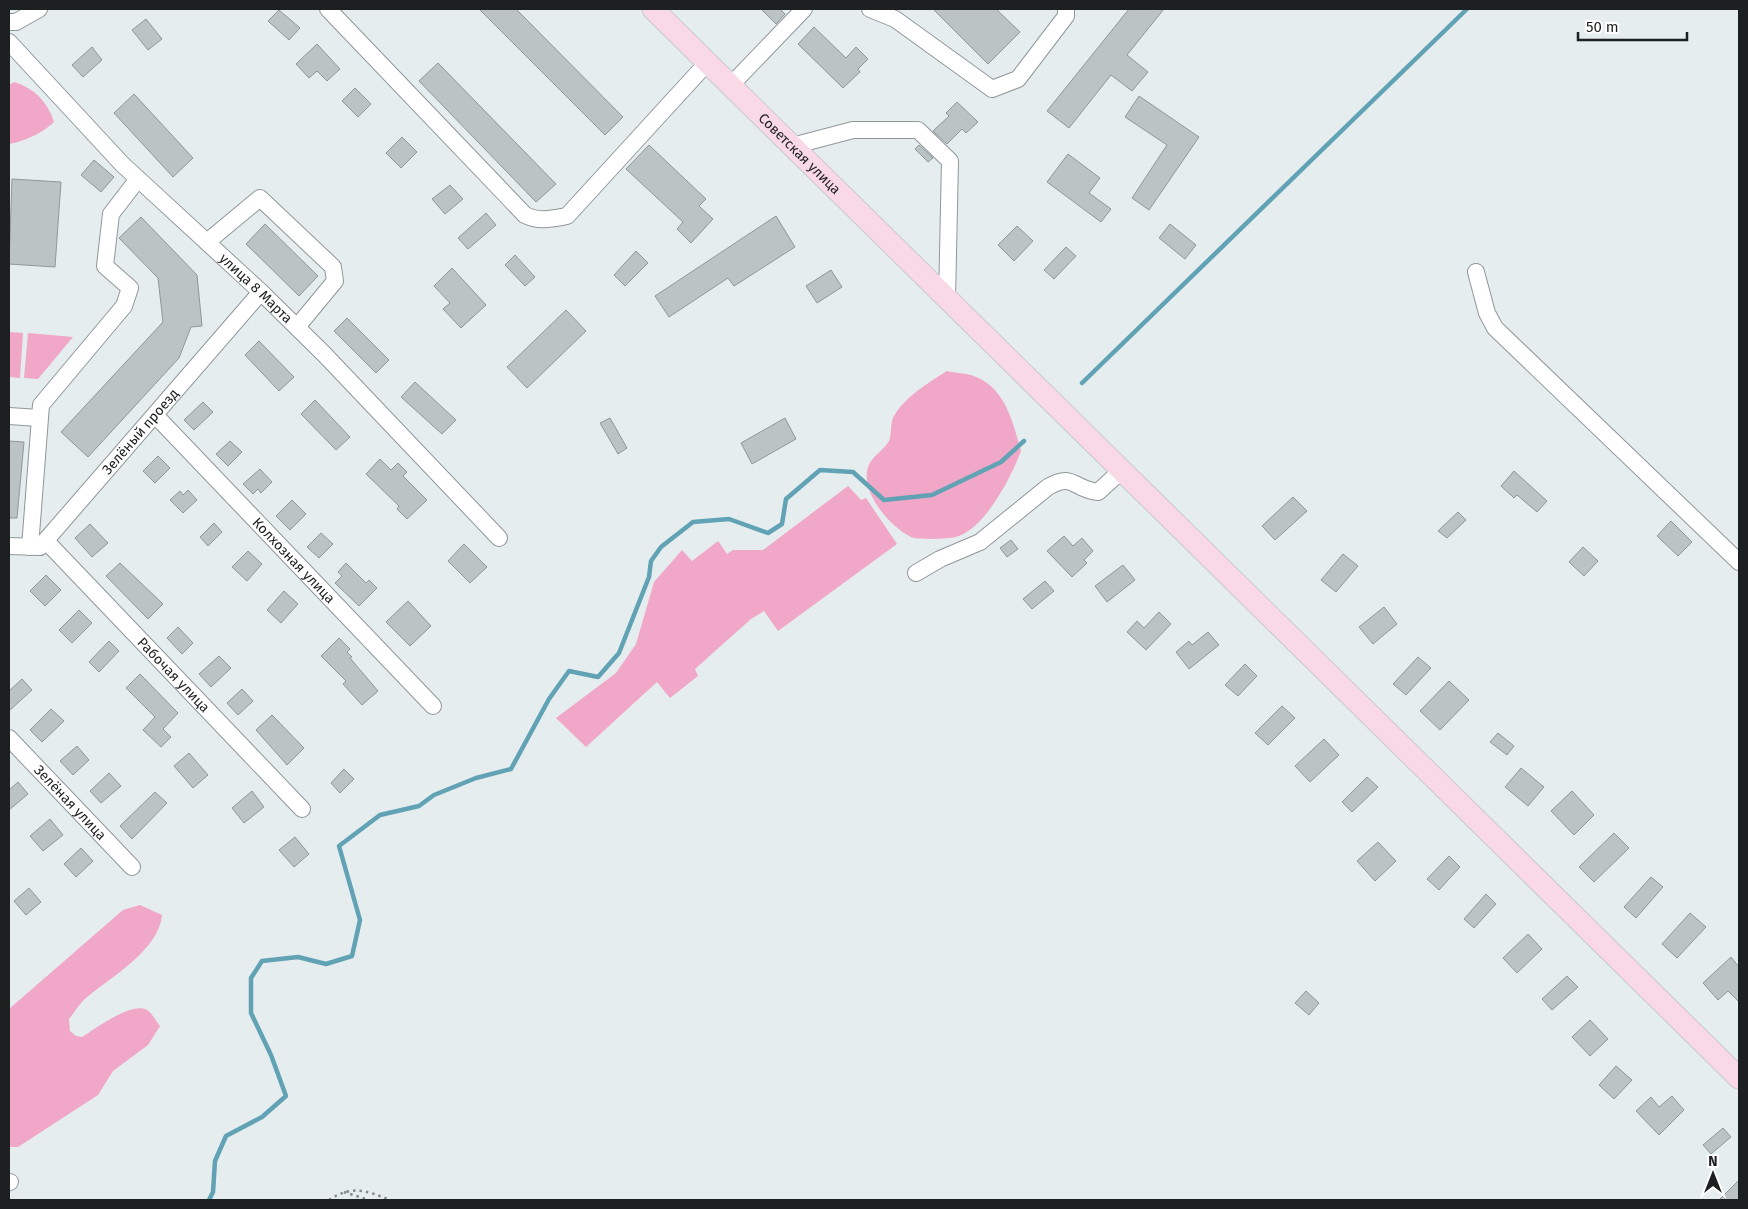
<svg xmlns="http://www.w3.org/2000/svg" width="1748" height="1209" font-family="'Fira Sans',sans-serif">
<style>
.green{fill:#f1a7c8}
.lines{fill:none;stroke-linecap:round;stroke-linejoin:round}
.stream{stroke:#61a2b5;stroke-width:4.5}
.building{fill:#bbc3c5;stroke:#909799}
.minor-casing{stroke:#909799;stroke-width:18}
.major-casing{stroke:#c9c9ca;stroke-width:23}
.path{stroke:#848a8b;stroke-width:2.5;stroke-dasharray:2.5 4;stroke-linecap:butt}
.minor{stroke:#fff;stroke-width:16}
.major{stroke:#fad9e7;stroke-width:21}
.labels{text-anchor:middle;stroke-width:4.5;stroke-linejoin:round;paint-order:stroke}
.street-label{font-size:14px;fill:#1d2021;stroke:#fff}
</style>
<rect width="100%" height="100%" fill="#e5edef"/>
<path class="green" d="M14,82c20,6 34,20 40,40 -12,11 -28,19 -45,22v-59z
M9,332l14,1 -3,45 -11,-1z
M28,333l45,4 -35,42 -14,-1z
M947,371c8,2 19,2 27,5 32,12 39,47 47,75 -10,26 -36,78 -65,86 -6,2 -40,3 -45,0 -21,-10 -51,-45 -43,-70 3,-10 16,-17 21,-26 3,-7 1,-16 4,-23 10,-20 35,-35 54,-47z
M848,486l13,14 5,-2 31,46 -119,87 -14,-20 -13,8 -56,50 3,7 -28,22 -13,-16 -71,65 -30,-29 60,-45 20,-29 18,-62 28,-32 10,11 26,-20 9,13 6,-4h30z
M140,905l22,10c-3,35 -51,62 -76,83 -7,6 -12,15 -17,21l1,12 6,5 6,1c13,-8 50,-36 65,-27 5,3 9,11 13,16l-12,19 -35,26 -15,24 -80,52h-9v-138l114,-99z"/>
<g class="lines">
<path class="stream" d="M1082,383l385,-374
M209,1200l4,-8 2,-31 11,-25 36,-19 24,-21 -15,-41 -20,-42v-35l11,-17 36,-4 28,7 26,-8 8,-36 -21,-74 41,-31 39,-9 15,-11 42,-17 35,-9 38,-70 20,-28 29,6 21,-24 30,-76 2,-16 10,-14 32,-25 36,-3 39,14 14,-9 4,-25 34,-29 33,2 31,28 48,-5 69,-33 23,-21"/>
</g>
<path class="building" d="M479,9h37l107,108 -18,18z
M761,9h19l5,5 -9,10z
M933,9h63l24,23 -32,32z
M1129,9h35l-37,46 21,17 -16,19 -21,-16 -42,53 -22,-17z
M279,10l21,18 -11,12 -21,-19z
M146,19l16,20 -14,11 -16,-20z
M814,27l32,31 10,-11 12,12 -10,10 2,3 -17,16 -45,-44z
M317,44l23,25 -13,12 -10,-10 -8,7 -13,-14z
M92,47l10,13 -19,17 -11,-12z
M438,63l118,121 -20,18 -117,-121z
M355,88l16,16 -13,13 -16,-16z
M134,94l59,64 -20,19 -59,-64z
M1139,96l60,41 -50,73 -17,-12 35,-53 -42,-28z
M957,102l21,20 -12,11 -4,-4 -15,15 -14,-13 16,-15 -3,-3z
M402,137l15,15 -16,16 -15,-15z
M649,145l57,54 -7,7 14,13 -22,24 -14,-14 6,-7 -57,-53z
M919,145l14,13 -5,4 -13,-13z
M1068,154l32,24 -11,15 22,16 -10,13 -54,-40z
M94,160l20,17 -13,15 -20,-17z
M12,179l49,3 -6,85 -46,-3z
M450,185l13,14 -18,15 -13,-15z
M486,213l10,12 -28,24 -10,-11z
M776,216l19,31 -61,39 -6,-8 -59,39 -14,-21z
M141,217l56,58 5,51 -11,1 -12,31 -91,99 -27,-25 102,-110 -5,-44 -39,-40z
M265,224l53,52 -19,20 -53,-52z
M1170,224l26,21 -11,14 -26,-21z
M1017,226l16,15 -19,20 -16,-16z
M1066,247l10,9 -22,23 -10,-9z
M636,251l12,12 -23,23 -11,-11z
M515,255l20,22 -10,9 -20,-21z
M452,268l34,37 -25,23 -18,-19 7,-6 -16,-17z
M831,270l11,17 -25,16 -11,-17z
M566,310l20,21 -59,57 -20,-21z
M347,318l42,42 -13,13 -42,-42z
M259,341l35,36 -15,14 -34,-36z
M415,382l41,38 -14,14 -41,-37z
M315,400l35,37 -14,13 -35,-36z
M203,402l10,10 -19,18 -10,-10z
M610,418l17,30 -9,6 -18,-31z
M785,418l11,21 -44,25 -11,-21z
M9,441l15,1 -7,76h-8z
M230,441l12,11 -14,14 -12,-12z
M158,456l12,12 -15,15 -12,-12z
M380,459l11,11 7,-7 9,9 -4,4 24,24 -20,19 -10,-10 2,-3 -33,-32z
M260,469l12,13 -11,11 -3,-4 -5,5 -10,-10z
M1514,471l33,30 -10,11 -20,-17 -3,3 -13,-12z
M188,490l9,10 -14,13 -13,-13 10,-9 3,4z
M1293,497l14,14 -32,29 -13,-14z
M292,500l14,14 -16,16 -14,-14z
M1458,512l8,8 -19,18 -9,-7z
M1671,521l21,21 -14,14 -21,-20z
M214,523l8,9 -14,14 -8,-9z
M90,524l18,19 -16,14 -17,-19z
M321,533l12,11 -14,14 -12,-11z
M1064,536l9,10 9,-8 11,13 -9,9 3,3 -15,14 -25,-26z
M1011,540l7,9 -11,8 -7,-9z
M464,544l23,23 -17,16 -22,-22z
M1583,547l15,14 -14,15 -15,-14z
M248,551l14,13 -15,17 -15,-14z
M1343,554l15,12 -22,26 -15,-12z
M120,563l43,41 -15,15 -42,-43z
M346,563l20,20 3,-3 8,8 -18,18 -24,-23 7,-7 -4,-4z
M1123,565l12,15 -28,22 -12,-16z
M46,575l15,15 -16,16 -15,-15z
M1045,581l9,10 -22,18 -9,-10z
M284,591l14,13 -17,19 -14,-13z
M408,601l23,25 -21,20 -24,-24z
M1384,607l13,17 -24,20 -14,-17z
M79,610l13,13 -20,20 -13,-13z
M1159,612l12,12 -25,26 -19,-18 10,-11 7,7z
M178,627l15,16 -11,11 -15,-16z
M1208,632l11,13 -30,24 -13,-17 13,-11 3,4z
M339,638l11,11 -3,3 5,5 -2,1 28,33 -16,14 -19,-21 3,-3 -25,-25z
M109,641l10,10 -20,21 -10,-10z
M219,656l12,12 -20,19 -12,-13z
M1418,657l13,11 -25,27 -13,-11z
M1245,664l12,12 -19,20 -13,-11z
M140,674l38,39 -15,16 8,8 -10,10 -18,-17 12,-13 -29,-29z
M22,679l10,11 -23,21v-20z
M1449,681l20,19 -29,30 -20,-19z
M242,689l11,12 -15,14 -11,-12z
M1282,706l13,12 -27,27 -13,-12z
M51,709l13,12 -22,21 -12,-12z
M272,715l32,33 -17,17 -31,-35z
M1498,733l16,13 -7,9 -17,-13z
M1324,739l15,16 -29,27 -15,-16z
M77,746l12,14 -16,15 -13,-14z
M189,753l19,22 -15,13 -19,-22z
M1521,768l23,19 -16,19 -23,-19z
M344,769l10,10 -14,14 -9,-10z
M109,773l12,13 -20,17 -11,-12z
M1367,777l11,10 -26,25 -10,-10z
M18,782l10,12 -19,16v-20z
M252,791l12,16 -20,16 -12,-15z
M1572,791l22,24 -20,20 -23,-24z
M155,792l12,11 -35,36 -12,-13z
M50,819l13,16 -20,16 -13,-15z
M1614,833l15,15 -35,34 -15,-15z
M295,837l14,17 -15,13 -15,-17z
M1378,842l18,19 -21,20 -18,-20z
M81,848l12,13 -17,16 -12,-13z
M1449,856l11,11 -21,23 -12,-11z
M1651,877l12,10 -27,31 -12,-11z
M29,888l12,14 -15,13 -12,-14z
M1486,894l10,10 -22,24 -10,-9z
M1690,913l16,14 -29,31 -15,-14z
M1528,934l14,15 -25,24 -14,-15z
M1731,957l8,10v35l-11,-11 -10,9 -15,-17z
M1567,976l11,11 -26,23 -10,-11z
M1306,991l13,12 -10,12 -14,-12z
M1590,1020l18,19 -18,17 -18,-19z
M1616,1066l16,14 -18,19 -15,-14z
M1672,1096l12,14 -25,25 -23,-24 15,-14 8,10z
M1723,1128l8,9 -20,17 -8,-9z
M1739,1180v20h-20z"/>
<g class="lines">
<defs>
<g id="minor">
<path d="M328,9l197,206c14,7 26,4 42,1l140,-153"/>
<path d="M870,9l25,10 97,70 26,-10 48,-63v-7"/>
<path d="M9,22h7l23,-13"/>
<path id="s1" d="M9,42l113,122 139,128 63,62 175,184"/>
<path d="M730,86l74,-77"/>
<path d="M792,146l61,-16h65l32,31 -3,139"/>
<path d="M207,242l53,-44 73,69 2,14 -38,46"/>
<path d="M1476,272l11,41 8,15 244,234"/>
<path id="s2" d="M155,415l278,291"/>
<path d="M9,416l30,2"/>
<path id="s3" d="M46,541l256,268"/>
<path id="s4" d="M9,546l31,1 221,-255"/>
<path d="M30,547l11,-142 83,-99 6,-18 -25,-22 6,-52 27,-35"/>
<path d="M916,573l24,-14 40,-17 68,-55c26,-15 24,2 50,5l23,-21"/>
<path id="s5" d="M9,738l123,129"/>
<path d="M9,1182h1"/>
</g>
<g id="major">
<path id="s6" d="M653,9l1086,1069"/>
</g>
</defs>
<use href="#minor" class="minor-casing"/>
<use href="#major" class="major-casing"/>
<path class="path" d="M344,1192l25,8
M329,1200c23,-15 36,-10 61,0"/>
<use href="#minor" class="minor"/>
<use href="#major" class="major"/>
</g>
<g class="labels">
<g class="street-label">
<text dy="5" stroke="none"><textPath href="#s6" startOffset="206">Советская улица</textPath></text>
<text dy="5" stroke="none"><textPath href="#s1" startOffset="349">улица 8 Марта</textPath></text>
<text dy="5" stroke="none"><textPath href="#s4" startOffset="184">Зелёный проезд</textPath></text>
<text dy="5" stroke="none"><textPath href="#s2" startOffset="201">Колхозная улица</textPath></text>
<text dy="5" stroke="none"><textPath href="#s3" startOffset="185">Рабочая улица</textPath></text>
<text dy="5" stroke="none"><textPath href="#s5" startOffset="89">Зелёная улица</textPath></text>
</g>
</g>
<rect width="1748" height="1209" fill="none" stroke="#1d2021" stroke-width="20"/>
<g transform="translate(1713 1174)" stroke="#ffffff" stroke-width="4" paint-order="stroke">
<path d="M0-4L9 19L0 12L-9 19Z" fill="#1d2021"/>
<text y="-8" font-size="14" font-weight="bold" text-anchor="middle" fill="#1d2021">N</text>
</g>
<path d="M1578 32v8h109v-8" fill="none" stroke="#1d2021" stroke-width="2.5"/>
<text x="1586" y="32" font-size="15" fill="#1d2021" stroke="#ffffff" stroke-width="4" paint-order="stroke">50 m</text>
</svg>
